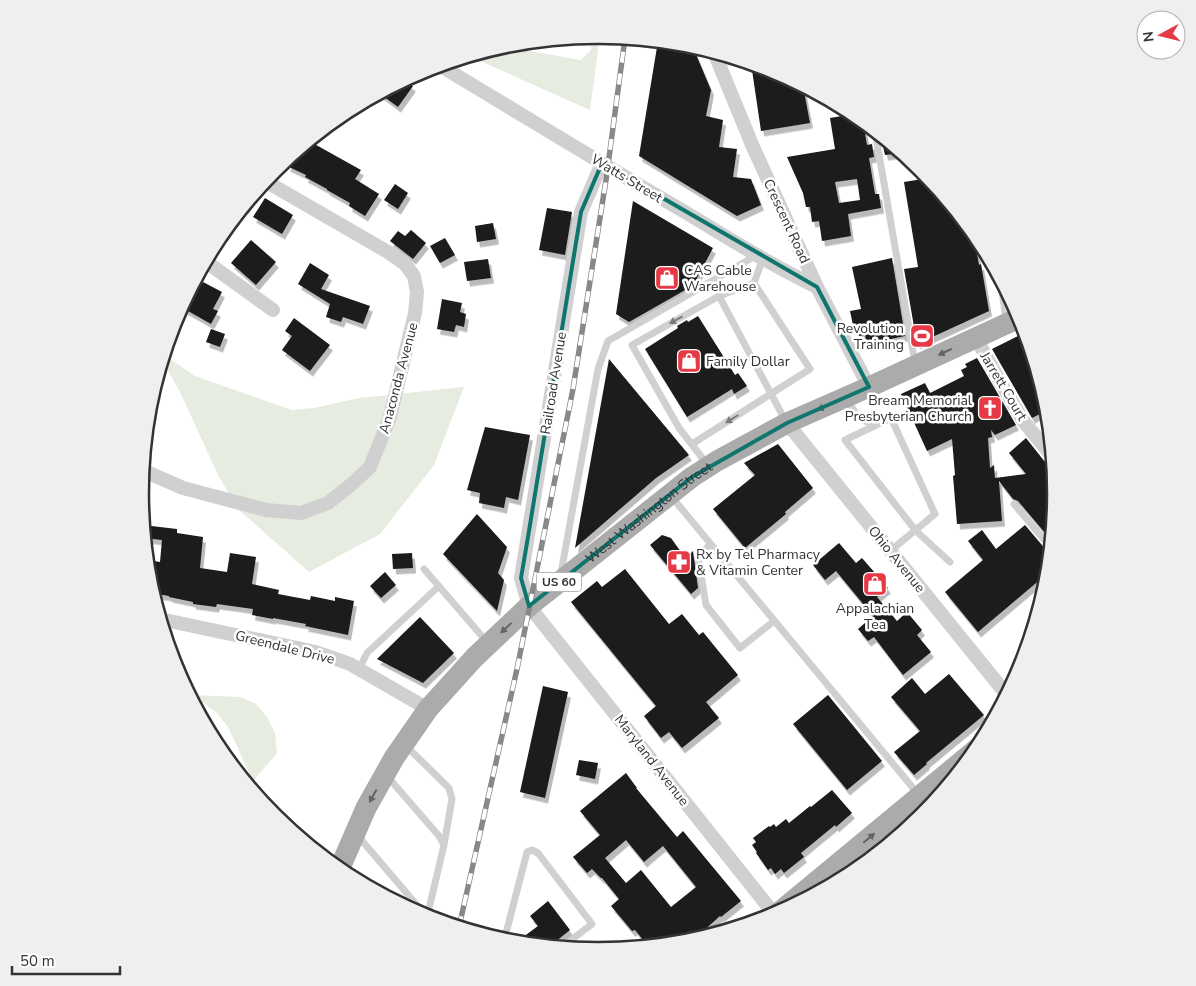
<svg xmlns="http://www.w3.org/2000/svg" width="1196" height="986" font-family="'Nunito Sans',sans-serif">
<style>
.green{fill:#e6ecdf}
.building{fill:#1a1a1a;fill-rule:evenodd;filter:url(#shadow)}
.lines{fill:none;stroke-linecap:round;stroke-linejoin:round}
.lane{stroke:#d0d0d0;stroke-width:7}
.street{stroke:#d0d0d0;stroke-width:14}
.primary{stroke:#ababab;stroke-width:21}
.rail-casing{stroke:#888;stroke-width:5.5}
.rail{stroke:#fff;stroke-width:4;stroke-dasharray:11;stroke-linecap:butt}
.oneway{fill:#7a7a7a}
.oneway2{fill:#636363}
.marked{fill:none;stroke:#0f766e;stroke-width:4;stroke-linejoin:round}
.labels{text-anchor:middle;stroke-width:5;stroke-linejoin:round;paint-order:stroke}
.shield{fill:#fff;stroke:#707070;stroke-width:1}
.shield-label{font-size:12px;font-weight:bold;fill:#333}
.street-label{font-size:14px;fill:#333;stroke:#fff}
.poi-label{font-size:14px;fill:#333;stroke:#fff;text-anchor:start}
.rim{fill:none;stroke:#333;stroke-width:2.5}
</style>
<defs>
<filter id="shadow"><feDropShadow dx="3" dy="5.5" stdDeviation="0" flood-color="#0004"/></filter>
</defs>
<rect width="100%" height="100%" fill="#fff"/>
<path class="green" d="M600,35l-10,75 -121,-54 32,-10 80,14 10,-10 -1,-14z
M164,355l31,21 97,34 22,-2 45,-10 105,-11 -30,78 -54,69 -71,38 -71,-63 -20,-34 -38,-83 -18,-32z
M189,695l52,2 15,7 11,13 8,16 2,20 -24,28 -25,-54 -11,-14 -13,-10h-11z"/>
<path class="building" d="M658,41l34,4 19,45 -5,26 17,4 -4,27 18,2 -4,28 18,2 10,26 -24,11 -98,-60z
M751,63l23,7 29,16 7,37 -49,8z
M404,80l9,6 -15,21 -19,-14z
M854,114l9,7 4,24 5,-1 2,13 -5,1 6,36h4l2,14 -33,6 3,22 -29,5 -3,-20 -7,1 -2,-15h-4l-3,-14 -16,-36 48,-8 -5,-31zM857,179l3,21 -21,3 -4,-21z
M309,141l52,29 -6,9 24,15 -14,22 -16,-10 1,-3 -23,-13v-1l-22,-12 1,-2 -19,-9 6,-13z
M888,141l14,12 -17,2 -3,-13z
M929,178l44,53 6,34 2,-1 8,47 -72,33 -13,-75 14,-2 -14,-85z
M395,184l13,9 -10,16 -14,-9z
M265,198l28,17 -11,19 -29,-17z
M633,201l80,47 -16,30 4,3 -72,41 -13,-8z
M547,208l25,4 -7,43 -26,-5z
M493,223l3,16 -19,3 -2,-16z
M411,230l15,13 -13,16 -23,-18 8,-10 7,5z
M445,238l10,17 -15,8 -10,-17z
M251,240l25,22 -20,23 -25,-22z
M892,258l13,78 -38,8 -2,-9 -6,1 -3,-12 -3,1 -3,-14 11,-2 -9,-42z
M488,259l3,19 -24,3 -3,-19z
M310,263l19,12 -8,14 49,17 -7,18 -20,-7 -2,5 -15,-5 4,-13 -32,-20z
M195,279l7,4 1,-1 19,10 -9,17 5,2 -7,13 -30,-17z
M442,299l20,4 -2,9 6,2 -2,13 -8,-2 -2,7 -17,-3z
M698,316l37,59 3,-2 9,13 -13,8 -2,-5 -45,28 -42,-68 33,-21 -1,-2 10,-6 1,2z
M294,318l36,27 -20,26 -28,-21 10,-14 -7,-5z
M211,329l14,5 -5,13 -14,-5z
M1026,332l21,72 1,6 -16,8 -40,-69z
M977,358l39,67 -21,10 -4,-5 1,7 -4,1 2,30 4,-3 1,13 31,-4 -17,-21 17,-15 19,24 3,2 5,1 3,28 -5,47 -33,-39 -5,-2 -14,-18 3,40 -45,3 -4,-48 2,-1 -3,-36 -25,12 -26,-57 24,-11 5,10 34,-17 -3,-6 6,-3 -2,-3z
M609,359l80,96 -33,23 -81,70z
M485,427l45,8 -12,65 -12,-3 -2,11 -25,-5 1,-10 -13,-3z
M778,444l35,44 -28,24 1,2 -41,34 -32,-39 42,-34 -11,-12z
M477,514l30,33 -9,26 6,7 -7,31 -54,-57z
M143,525l34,4v4l26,4 -3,31 27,4 3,-19 26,4 -4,27 27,6 -1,4 32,6 1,-4 24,5v-4l19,4 -6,34 -43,-9 1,-2 -33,-6v1l-21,-4 1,-6 -36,-5 -1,3 -23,-3v-2l-24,-5v-1l-17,-3 -3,-11 -2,-16 1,-6 12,2 2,-22 -18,-2z
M1025,525l22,26 3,2 -2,20 -70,59 -33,-40 38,-32 -15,-19 14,-11 14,19z
M662,535l9,3 10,14 2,-2 5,6 5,-5 5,37 -7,6 -41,-49z
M839,543l17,20 6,-5 26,30 -11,9 20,24 10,-9 15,18 -5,5 14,17 -28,23 -29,-38 -6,4 -10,-12 15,-13 -37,-45 -11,9 -12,-15z
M412,553l1,15 -20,1 -1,-15z
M625,569l44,55 13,-10 17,21 4,-3 35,43 -32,27 13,16 -37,30 -13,-16 -8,6 -17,-22 12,-10 -85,-104 26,-21 5,6z
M385,572l11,13 -15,13 -11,-12z
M420,617l34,36 -31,30 -46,-24z
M949,674l35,41 -58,48 1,1 -13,11 -20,-23 26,-21 -29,-34 21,-19 13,16z
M543,686l25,6 -23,106 -25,-6z
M828,695l54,66 -35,29 -54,-66z
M579,760l19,3 -3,16 -19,-4z
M626,773l11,15h-1l41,49 6,-6 58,70 -20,16 -1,-1 -28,25 -5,1 -39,4 -13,-16 -3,1 -21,-25 8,-7 -17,-21h-1l-9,-9 -5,4 -14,-16 27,-22 -20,-24zM626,840l18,22 19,-16 33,41 -25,20 -30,-37 -15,13 -21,-25z
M832,790l20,23 -16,14 -1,-2 -34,28 3,4 -20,16 -3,-4 -6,5 -4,-6 -3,2 -12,-17 1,-1 -5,-7 4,-3 -3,-4 16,-12 1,1 4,-3 2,3 10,-8 3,4 21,-17 1,1z
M548,901l22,29 -20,16 -35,-3 23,-17 -8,-10z"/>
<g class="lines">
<path class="lane" d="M875,131l40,232
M754,283l9,-25
M719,296l67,126
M847,399l11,18 16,9
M692,444l118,-75 -56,-86 -35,13 -87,49 47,83 28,36
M671,496l247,298
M1014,504l37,44
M711,544l-13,12 8,49 34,43 34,-27
M890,551l45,-37 -44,-96 -46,22 71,91 34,31
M424,569l63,73
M561,573l37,-204 10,-28 149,-86
M359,669l8,-16 72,-67
M405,745l44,43 3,11 -8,46
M387,776l52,60 5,9 -17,72
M358,836l69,81
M504,941l23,-89 5,-2 6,3 54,71 -30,23"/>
<path class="street" d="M714,52l39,95 64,140 52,100
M439,65c82,49 163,99 246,147 43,26 86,53 132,75
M602,163l-21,49 -60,366 8,28 246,309
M205,261l68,49
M1005,287l5,35
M976,338l23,42 25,42 28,34
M787,423l220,272
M142,470l41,18 83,22 35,3 27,-10 24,-19 18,-17 20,-50 25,-104 2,-21 -3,-16 -9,-12 -17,-12 -123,-71
M160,619l156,33 34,12 78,45"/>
<g class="primary">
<path id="s1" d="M339,870l27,-62 28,-50 34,-49 46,-51 55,-52 163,-129 25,-16 70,-38 82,-36 152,-70"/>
<path d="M777,914l202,-167"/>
</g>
<defs>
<path id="rail" d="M459,927l58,-258 56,-280 33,-209 19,-142"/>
</defs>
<use href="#rail" class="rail-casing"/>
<use href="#rail" class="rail"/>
</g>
<defs><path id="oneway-solid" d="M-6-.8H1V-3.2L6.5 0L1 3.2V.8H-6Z" transform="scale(1.25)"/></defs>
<g class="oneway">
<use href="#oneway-solid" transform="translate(676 320) rotate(151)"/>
<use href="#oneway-solid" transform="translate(732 419) rotate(148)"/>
</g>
<g class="oneway2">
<use href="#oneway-solid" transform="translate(945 352) rotate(155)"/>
<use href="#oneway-solid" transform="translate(824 407) rotate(156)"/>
<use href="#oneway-solid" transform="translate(506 628) rotate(137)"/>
<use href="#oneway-solid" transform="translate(373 796) rotate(119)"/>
<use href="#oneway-solid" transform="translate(869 838) rotate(-40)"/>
</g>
<path class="marked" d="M602,163l215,124 52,100 -82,36 -95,54 -163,129 -8,-28 8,-47 52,-319z"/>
<defs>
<symbol id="shop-square" viewBox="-11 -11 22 22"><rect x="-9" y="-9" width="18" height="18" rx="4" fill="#e63946" stroke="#fff"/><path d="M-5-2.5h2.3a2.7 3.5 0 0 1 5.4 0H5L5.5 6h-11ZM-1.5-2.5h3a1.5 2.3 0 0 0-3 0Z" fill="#fff"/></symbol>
<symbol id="stadium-square" viewBox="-11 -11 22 22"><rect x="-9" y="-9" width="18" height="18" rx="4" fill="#e63946" stroke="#fff"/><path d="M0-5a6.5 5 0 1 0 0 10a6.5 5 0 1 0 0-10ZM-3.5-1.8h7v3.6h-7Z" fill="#fff"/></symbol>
<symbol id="church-square" viewBox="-11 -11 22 22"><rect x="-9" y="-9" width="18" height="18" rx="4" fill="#e63946" stroke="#fff"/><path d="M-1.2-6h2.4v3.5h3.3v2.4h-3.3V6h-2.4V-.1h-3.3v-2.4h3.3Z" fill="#fff"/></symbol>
<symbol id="pharmacy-square" viewBox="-11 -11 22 22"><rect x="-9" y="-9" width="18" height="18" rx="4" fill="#e63946" stroke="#fff"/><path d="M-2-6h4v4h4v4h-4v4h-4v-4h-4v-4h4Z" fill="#fff"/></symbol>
</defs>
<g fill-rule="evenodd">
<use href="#shop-square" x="653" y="264" width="28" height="28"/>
<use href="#stadium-square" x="908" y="322" width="28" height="28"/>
<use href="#shop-square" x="675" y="347" width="28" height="28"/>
<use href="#church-square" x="976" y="394" width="28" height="28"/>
<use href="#pharmacy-square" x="665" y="548" width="28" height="28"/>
<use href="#shop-square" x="861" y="570" width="28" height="28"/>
</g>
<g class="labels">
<rect class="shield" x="536.5" y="572.5" width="45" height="19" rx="4"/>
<g class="shield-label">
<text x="559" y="586">US 60</text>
</g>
<g class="street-label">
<text transform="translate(627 178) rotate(31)" y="5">Watts Street</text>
<text transform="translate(787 221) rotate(65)" y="5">Crescent Road</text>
<text transform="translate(398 378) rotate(-75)" y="5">Anaconda Avenue</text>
<text transform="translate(553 383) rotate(-81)" y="5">Railroad Avenue</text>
<text transform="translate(1004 386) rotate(59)" y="5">Jarrett Court</text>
<text dy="5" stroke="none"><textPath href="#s1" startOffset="481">West Washington Street</textPath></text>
<text transform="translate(897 559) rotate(51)" y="5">Ohio Avenue</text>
<text transform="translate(285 647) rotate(14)" y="5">Greendale Drive</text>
<text transform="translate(652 760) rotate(52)" y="5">Maryland Avenue</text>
</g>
<g class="poi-label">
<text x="684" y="275">CAS Cable<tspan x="684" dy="16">Warehouse</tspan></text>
<text x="904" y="333" text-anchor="end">Revolution<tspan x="904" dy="16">Training</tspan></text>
<text x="706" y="366">Family Dollar</text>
<text x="972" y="405" text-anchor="end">Bream Memorial<tspan x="972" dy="16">Presbyterian Church</tspan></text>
<text x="696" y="559">Rx by Tel Pharmacy<tspan x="696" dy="16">&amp; Vitamin Center</tspan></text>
<text x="875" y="613" text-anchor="middle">Appalachian<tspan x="875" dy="16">Tea</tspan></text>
</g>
</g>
<path d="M0 0H1196V986H0ZM149 493a449 449 0 1 1 898 0a449 449 0 1 1-898 0Z" fill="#efefef" fill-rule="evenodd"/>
<path class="rim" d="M149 493a449 449 0 1 1 898 0a449 449 0 1 1-898 0Z"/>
<g transform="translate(1161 35) rotate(263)"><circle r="24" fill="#ffffff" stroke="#adadad"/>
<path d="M0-4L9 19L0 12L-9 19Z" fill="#e63946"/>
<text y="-8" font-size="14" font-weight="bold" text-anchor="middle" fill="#333333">N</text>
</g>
<path d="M12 966v8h108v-8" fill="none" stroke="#333333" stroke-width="2.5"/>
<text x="20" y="966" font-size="15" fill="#333333" stroke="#ffffff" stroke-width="4" paint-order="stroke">50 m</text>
</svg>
